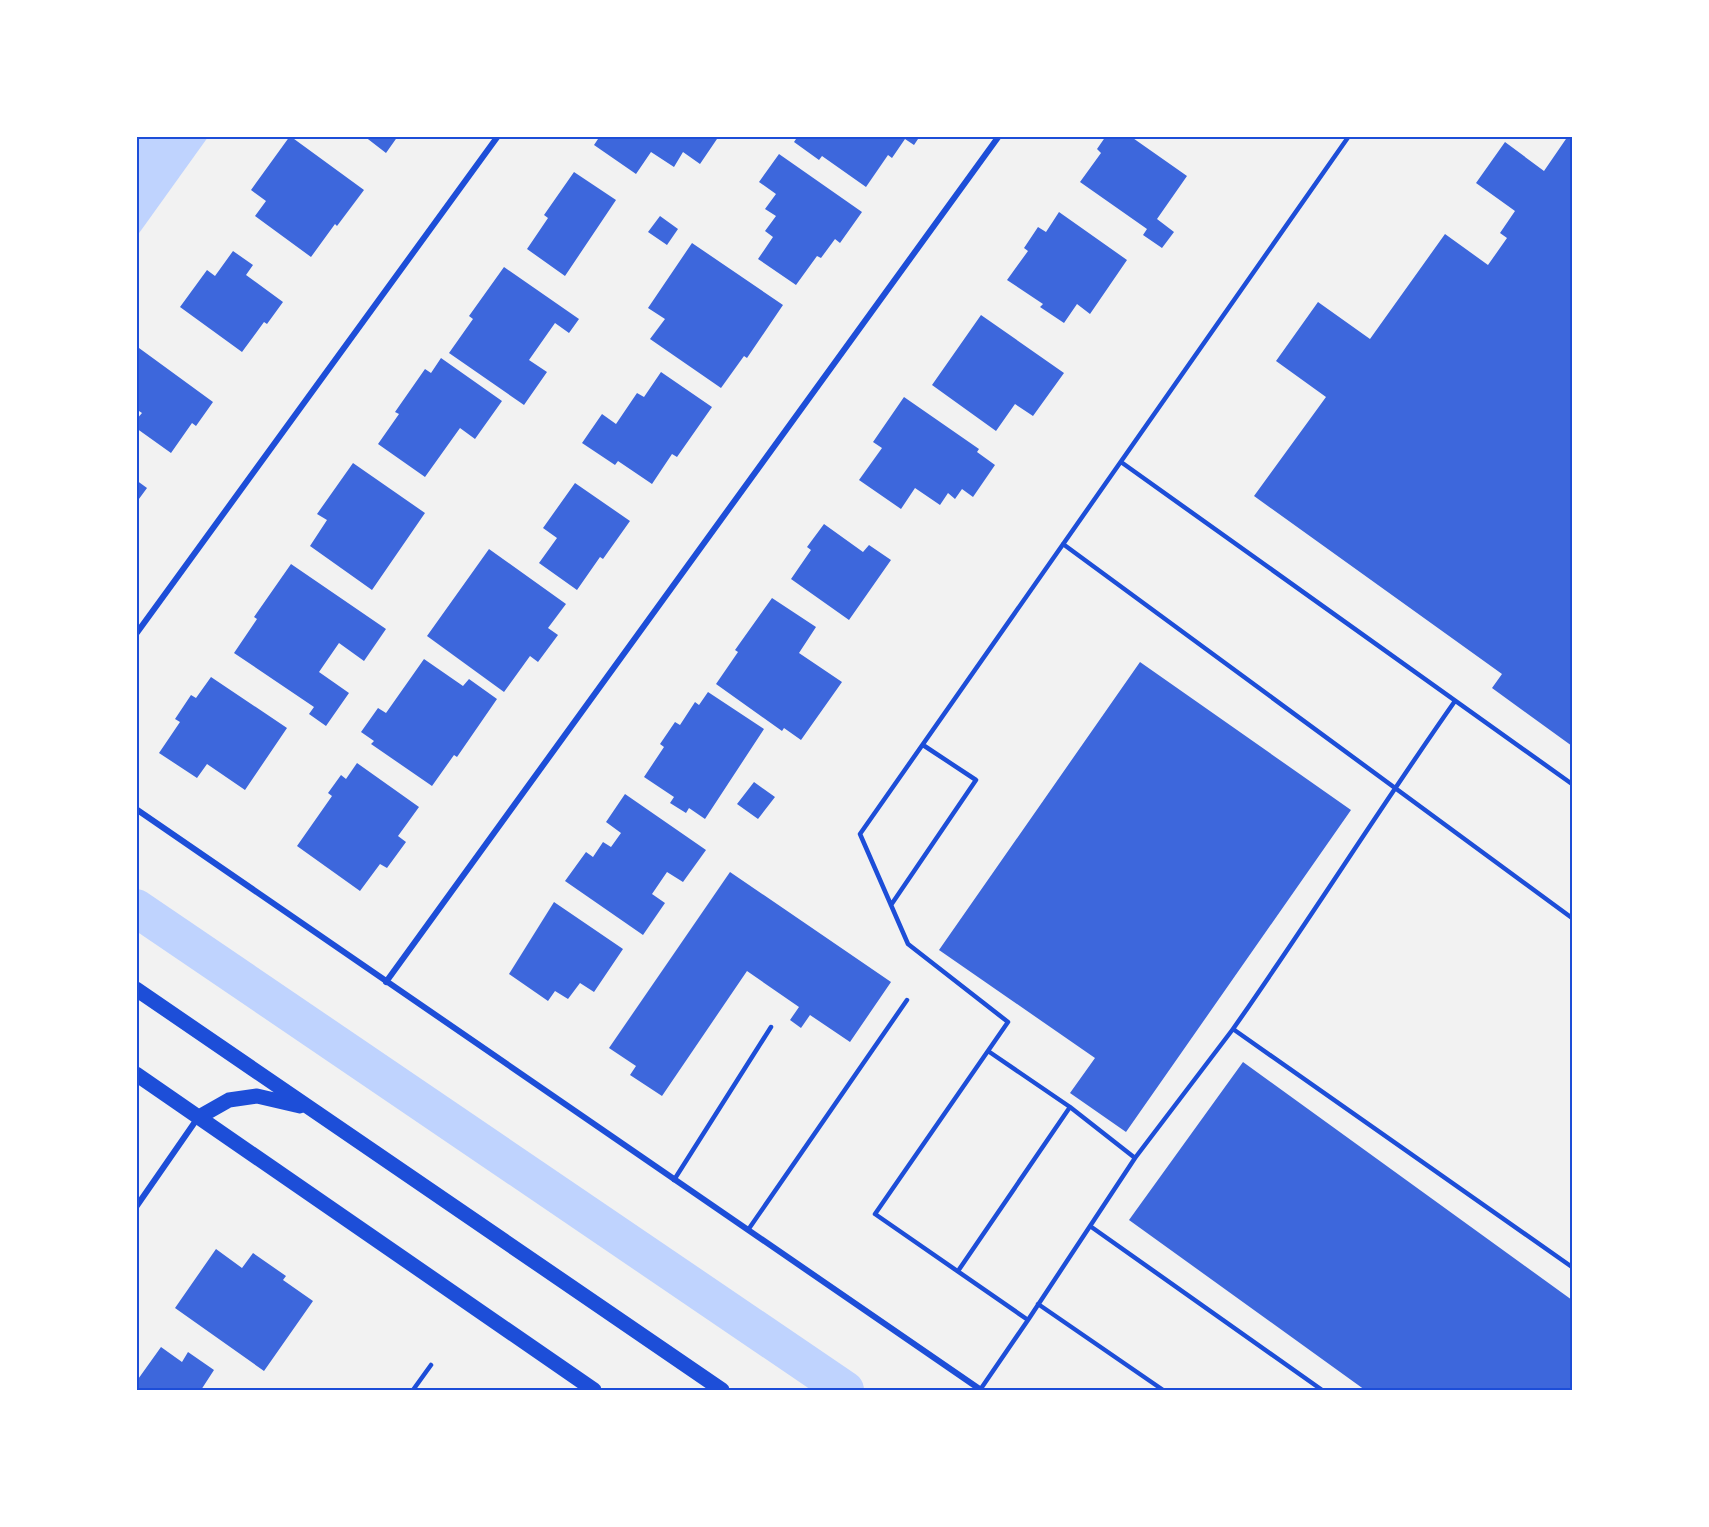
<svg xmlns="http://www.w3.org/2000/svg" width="1709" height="1527" font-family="'Archivo Narrow',sans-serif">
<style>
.water{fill:#bfd3fe}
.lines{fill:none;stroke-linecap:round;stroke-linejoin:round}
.canal{stroke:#bfd3fe;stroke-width:38}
.building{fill:#3d67dc}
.service{stroke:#1d4ed8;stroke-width:4.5}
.minor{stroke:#1d4ed8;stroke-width:6}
.primary{stroke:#1d4ed8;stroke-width:15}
.neatline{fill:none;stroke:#1d4ed8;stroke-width:2}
</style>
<rect width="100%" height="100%" fill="#f2f2f2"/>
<path class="water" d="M137,136l71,1 -71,99 -1,-99z"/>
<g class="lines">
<path class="canal" d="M136,908l709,482"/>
</g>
<path class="building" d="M290,136l74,54 -27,36 -2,-2 -24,33 -56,-41 11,-15 -15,-11z
M364,136h34l-12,17z
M600,136h119l-19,28 -17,-12 -9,15 -23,-15 -15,22 -42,-29z
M798,136h122l-6,9 -9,-6 -13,19 -4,-3 -22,32 -44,-31 -3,4 -25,-18z
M1106,136h24l57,40 -30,43 17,13 -12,16 -19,-13 4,-6 -67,-47 21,-29 -4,-4z
M1568,136h4v610l-80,-58 10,-14 -248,-178 72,-99 -50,-36 42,-59 52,37 75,-105 43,31 19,-27 -7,-5 15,-22 -39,-28 29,-41 39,29z
M779,154l83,58 -22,31 -5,-4 -14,19 -4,-2 -21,29 -38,-26 15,-22 -8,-6 11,-15 -11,-7 11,-15 -17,-12z
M574,172l42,28 -51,76 -38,-27 21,-31 -4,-3z
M1059,212l68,48 -37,54 -13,-10 -13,19 -24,-16 3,-3 -36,-24 21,-29 -4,-3 14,-21 8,5z
M660,216l18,13 -11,16 -19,-13z
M692,243l91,62 -36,53 -3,-2 -23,32 -71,-49 15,-20 -17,-11z
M233,251l20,14 -7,10 37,27 -16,22 -3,-2 -22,30 -62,-45 27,-37 8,6z
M504,267l75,52 -10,14 -14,-10 -26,37 18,12 -23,33 -75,-52 24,-34 -4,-3z
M981,315l83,58 -31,43 -18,-12 -19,27 -64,-46z
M139,348l74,54 -17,24 -4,-3 -21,30 -35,-25v-8l6,-7 -6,-4v-58z
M441,358l61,43 -27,38 -15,-11 -35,49 -47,-33 21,-30 -4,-2 30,-43 6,4z
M661,372l51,35 -35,50 -5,-3 -20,30 -34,-23 -3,4 -33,-22 20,-29 14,10 21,-31 7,4z
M904,397l75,52 -2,3 18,13 -22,32 -11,-8 -7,10 -7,-6 -8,12 -25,-17 -14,21 -42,-29 23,-32 -9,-6z
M353,463l72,50 -53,77 -62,-44 17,-26 -10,-6z
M136,480l11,8 -11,15z
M575,483l55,38 -27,38 -3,-2 -23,33 -38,-27 18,-25 -14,-10z
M824,524l39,28 6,-7 22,15 -42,60 -58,-41 20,-29 -4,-3z
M489,549l77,55 -18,24 10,7 -20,27 -8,-6 -26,36 -77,-56z
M291,564l95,65 -22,32 -25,-18 -20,29 30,21 -23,33 -17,-12 5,-7 -80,-54 23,-34 -3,-2z
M772,598l44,29 -17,26 43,29 -41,58 -17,-12 -2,3 -66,-47 22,-32 -3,-2z
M424,659l39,27 6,-7 28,20 -40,58 -3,-2 -22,31 -61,-42 3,-3 -13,-9 17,-24 8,5z
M1140,662l211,148 -225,322 -56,-39 25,-35 -156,-108z
M211,677l76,51 -42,62 -38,-26 -10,14 -38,-25 21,-31 -5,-3 16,-24 5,3z
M708,692l56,37 -59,90 -16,-11 -3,5 -16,-10 4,-6 -30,-20 20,-30 -4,-3 15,-22 5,3 15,-23 4,3z
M357,763l62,44 -21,29 8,6 -19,26 -7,-4 -20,27 -63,-45 35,-50 -4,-3 13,-18 5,4z
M754,782l21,15 -17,22 -21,-15z
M625,794l81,56 -23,32 -16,-10 -15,22 13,9 -22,32 -78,-54 21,-29 7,5 10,-15 8,5 10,-14 -15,-11z
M730,872l161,110 -41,60 -40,-27 -9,13 -11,-8 9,-13 -52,-36 -85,125 -32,-21 6,-9 -27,-18z
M554,902l69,47 -29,43 -14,-9 -12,16 -13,-8 -7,10 -39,-27z
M1243,1062l329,238v90h-207l-236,-170z
M216,1249l26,19 11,-15 33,23 -3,4 30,21 -49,70 -89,-63z
M161,1347l21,15 6,-10 26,18 -13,20h-65v-8z"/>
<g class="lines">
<path class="service" d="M1121,462l451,322
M1063,544l509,374
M891,905l85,-125 -53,-35
M1233,1029c76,-108 146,-220 222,-328
M1135,1158l98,-129 339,238
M674,1180l97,-153
M1090,1226l232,164
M748,1230l159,-230
M958,1271l112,-164 -82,-56
M1038,1304l125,86
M1028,1320l107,-162 -65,-51
M413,1390l18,-25
M980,1390l48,-70 -153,-106 133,-192 -100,-78 -48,-110 489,-698"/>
<path class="minor" d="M136,634l362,-498
M136,809l845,581
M386,982l613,-846
M136,1207l61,-88"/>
<path class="primary" d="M136,989l586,401
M136,1074l458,316
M199,1117l30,-17 28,-4 43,10"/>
</g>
<rect width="1709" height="1527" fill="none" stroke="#ffffff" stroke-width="276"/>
<rect x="138" y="138" width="1433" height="1251" class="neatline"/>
</svg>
